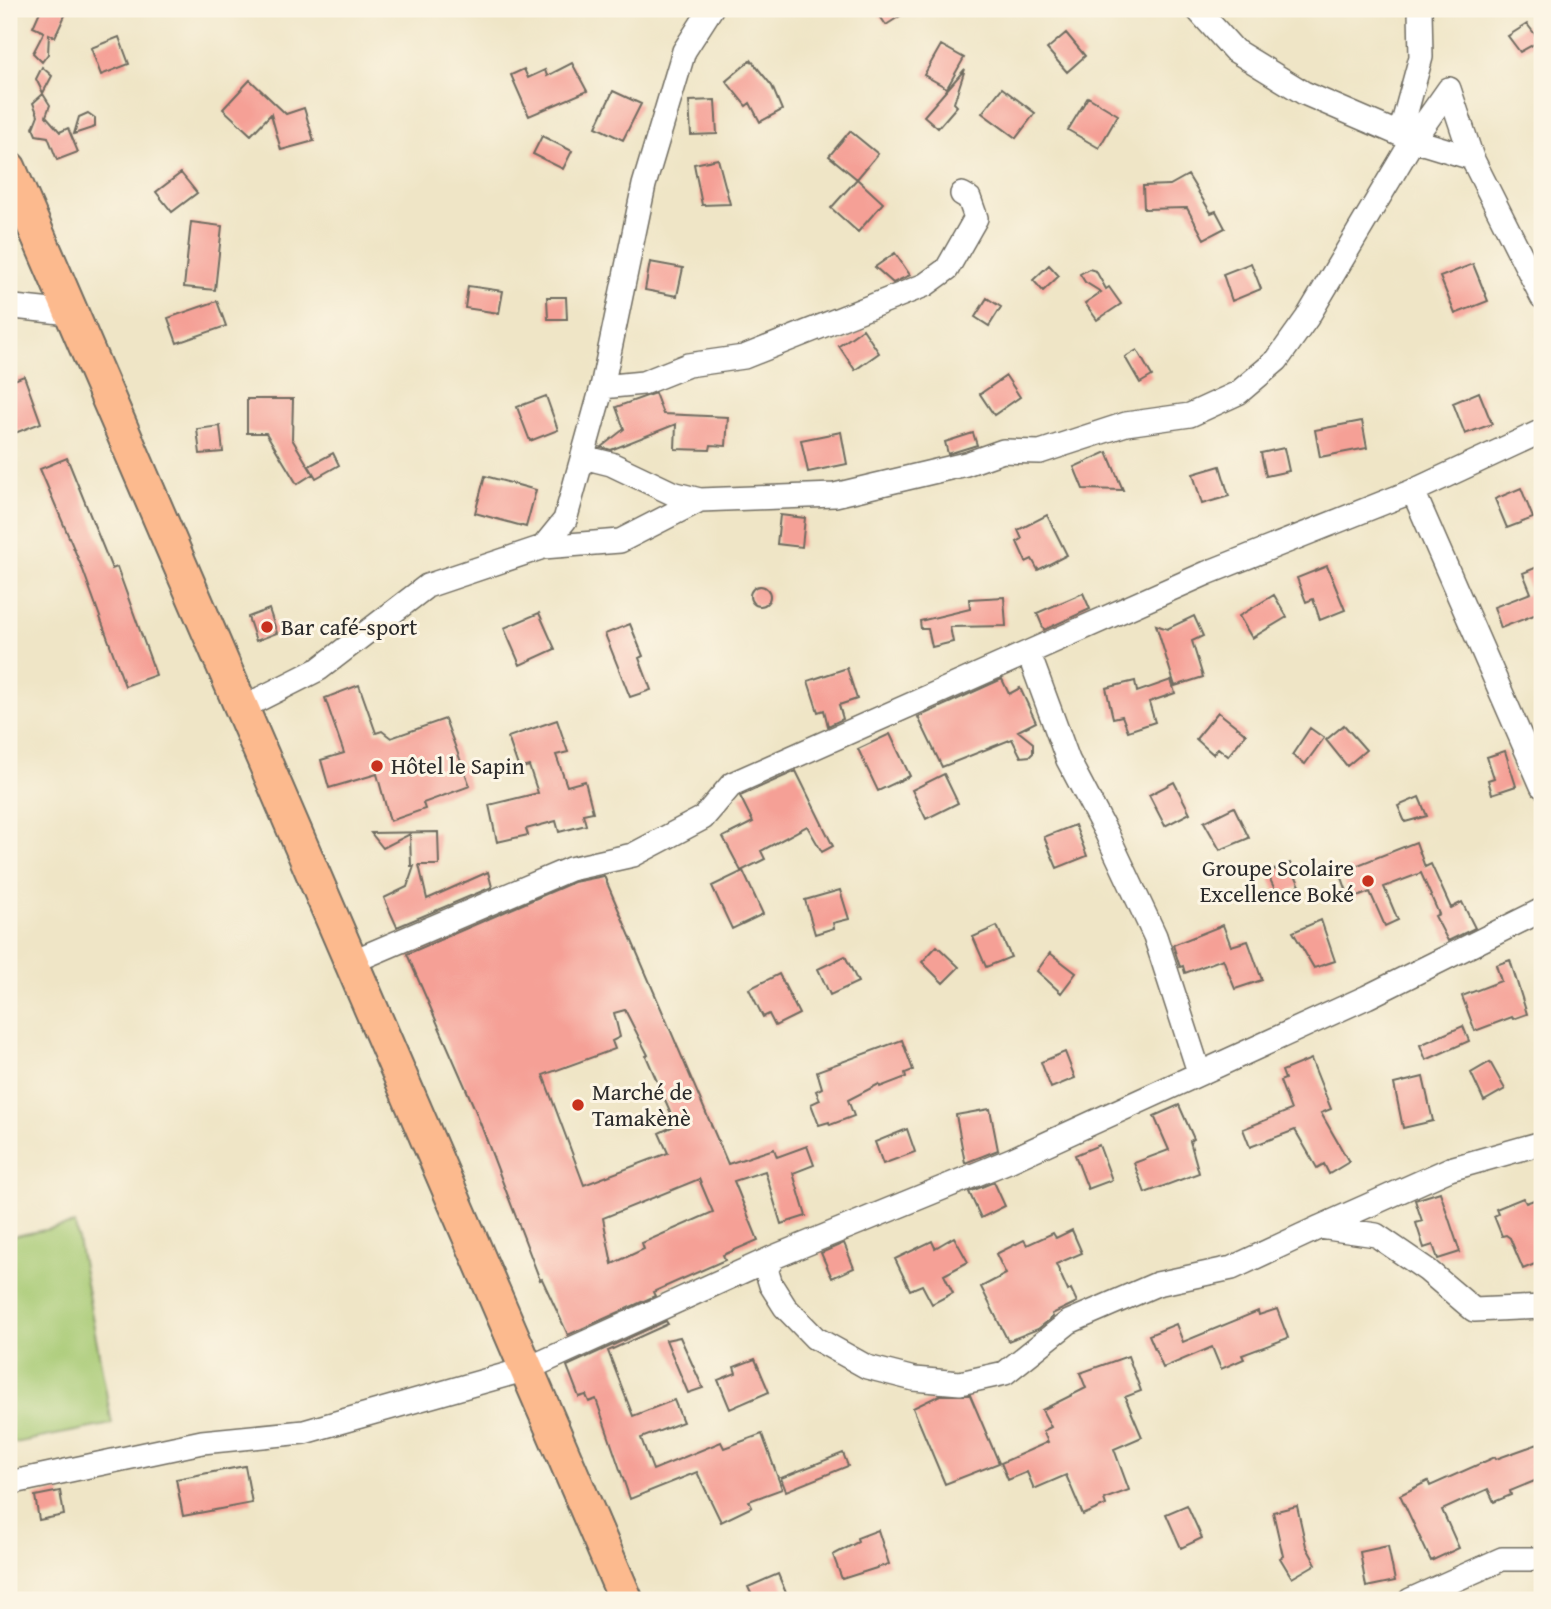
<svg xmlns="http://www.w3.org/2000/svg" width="1551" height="1609" font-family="'Gentium Book Plus',serif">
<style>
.green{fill:#a6c972;stroke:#687a4e;stroke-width:2}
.building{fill:#f5a096;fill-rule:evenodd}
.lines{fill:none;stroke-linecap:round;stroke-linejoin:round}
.minor-casing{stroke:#706c61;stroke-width:26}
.highway-casing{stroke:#706c61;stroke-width:37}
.minor{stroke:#fff;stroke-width:23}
.highway{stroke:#fcba8e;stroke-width:33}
.poi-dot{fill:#c8321e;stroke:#fcf5e5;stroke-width:2.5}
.labels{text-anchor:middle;stroke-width:6;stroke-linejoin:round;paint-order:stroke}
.poi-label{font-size:23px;fill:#2b2b2b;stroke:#fcf5e5;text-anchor:start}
</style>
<rect width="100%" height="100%" fill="#fcf5e5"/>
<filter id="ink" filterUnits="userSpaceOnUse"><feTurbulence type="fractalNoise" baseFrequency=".0143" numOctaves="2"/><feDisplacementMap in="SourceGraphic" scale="14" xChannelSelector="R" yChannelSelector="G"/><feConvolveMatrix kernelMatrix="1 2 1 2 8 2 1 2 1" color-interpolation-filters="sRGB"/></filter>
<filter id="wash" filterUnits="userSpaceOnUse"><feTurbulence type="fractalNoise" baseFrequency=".00686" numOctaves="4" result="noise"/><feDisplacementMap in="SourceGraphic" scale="28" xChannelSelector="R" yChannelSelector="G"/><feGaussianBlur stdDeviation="1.57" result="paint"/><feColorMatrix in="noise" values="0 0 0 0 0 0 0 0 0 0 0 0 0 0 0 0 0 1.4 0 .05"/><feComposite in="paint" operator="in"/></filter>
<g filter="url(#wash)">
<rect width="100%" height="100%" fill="#efe5c6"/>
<path class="green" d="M75,1224l37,200 -103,20v-207z"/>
<g id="blocks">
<path class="building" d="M41,9h27l-13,28 -6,-3 -1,20 -6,8 -9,-9 11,-21 -11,-5z
M875,9h36l-25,16z
M1527,24l13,17 -20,11 -12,-16z
M1066,33l19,23 -18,16 -20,-23z
M119,37l10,27 -28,11 -10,-27z
M941,45l23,13 -17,30 -23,-13z
M751,60l21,26 10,24 -22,12 -10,-19 -4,3 -20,-25z
M572,63l15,28 -58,25 -18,-41 13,-6 4,9 17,-8 2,6z
M42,67l10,9 -9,17 -7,-14z
M965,69l-11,34 3,3 -19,22 -14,-12z
M250,80l36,34 18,-6 10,33 -33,9 -10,-36 -20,21 -28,-26z
M1002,88l33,25 -19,25 -34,-25z
M613,91l28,13 -18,36 -27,-13z
M43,94l7,11 -4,11 14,16 8,-4 10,24 -21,8 -9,-23 -12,-2 -3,-7 5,-13 -5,-12z
M1088,97l30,18 -19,33 -31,-18z
M715,100l2,34 -26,1 -2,-34z
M88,113l7,5v9l-21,7 5,-17z
M850,131l28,23 -21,25 -28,-23z
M542,136l30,15 -9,18 -30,-15z
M718,159l12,45 -28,1 -8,-41z
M181,173l16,20 -25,19 -16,-20z
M1188,175l23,38 5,-2 9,17 -21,11 -17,-31 -43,1 -1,-23 27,-1z
M857,179l26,24 -25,29 -27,-24z
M191,222l31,4 -7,64 -31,-3z
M895,253l15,22 -17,8 -18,-16z
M650,262l33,6 -6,28 -32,-6z
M1251,263l10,26 -29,12 -9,-27z
M1473,264l15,37 -33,13 -15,-37z
M1049,265l10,11 -16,15 -10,-11z
M1089,269l7,2 10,18 3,-2 12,17 -24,16 -12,-17 16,-11 -16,-10 -5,-8z
M468,286l35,5 -4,22 -34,-5z
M547,297h19l1,22h-19z
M987,298l14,9 -12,19 -14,-9z
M217,301l9,25 -49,17 -9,-25z
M863,329l16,24 -24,17 -16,-24z
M1137,350l15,26 -12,7 -15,-26z
M24,376l17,47 -26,10 -6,-17v-34z
M1006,376l14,21 -26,18 -14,-21z
M1479,392l13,32 -27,10 -12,-31z
M655,393l8,21 65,3 -2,29 -15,-1 -1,5 -35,-1 1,-25 -65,26 -10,-3 23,-18 -8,-22z
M546,396l12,34 -28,11 -13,-34z
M247,399h46l-1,40 21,35 -16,10 -31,-51h-19z
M1362,421l5,27 -47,9 -5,-27z
M220,426l3,26 -23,2 -3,-25z
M841,432l6,32 -39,8 -7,-32z
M973,433l4,12 -29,9 -3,-12z
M1284,448l5,23 -23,5 -5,-23z
M1107,452l16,38 -40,-1 -9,-22z
M333,453l6,12 -23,13 -7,-12z
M67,458l45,111 5,-2 39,108 -31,11 -42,-116 -43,-101z
M1220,466l9,30 -27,8 -9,-30z
M485,476l51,14 -10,37 -51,-14z
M1521,488l12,30 -26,10 -12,-29z
M780,515l25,3 -3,29 -25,-3z
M1047,515l20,40 -29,15 -6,-11 -6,3 -9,-20 5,-3 -4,-9z
M1542,565v54l-3,-6 -38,15 -7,-21 37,-14 -8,-20z
M1327,566l18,44 -25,10 -7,-21 -7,3 -9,-24z
M750 596a10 10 0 1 1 20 0a10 10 0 1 1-20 0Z
M1083,593l7,16 -46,21 -7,-17z
M1274,595l13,22 -35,21 -13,-22z
M1004,597l2,29 -56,1 3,15 -21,5 -4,-18h-7l-1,-8 50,-12 -1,-10z
M269,609l8,24 -21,8 -8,-24z
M539,613l16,36 -35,16 -16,-37z
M1194,616l9,20 -11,5 11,36 -28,9 -19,-61 11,4z
M630,624l13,32 -4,2 12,32 -21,7 -25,-63z
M847,668l10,31 -18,6 4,14 -15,7 -4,-16 -6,2 -10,-31z
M1002,679l7,15 11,-6 16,34 -18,9 15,12v10l-3,3 -9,1 -9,-18 -70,28 -24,-50z
M1171,680l4,13 -26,9 6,20 -27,9 -6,-15 -9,2 -7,-30 29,-7 2,11z
M359,685l17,48 6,-2 9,7 54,-19 25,67 -47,17 2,6 -35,12 -13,-47 -48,14 -8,-28 23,-7 -19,-55z
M1218,712l28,22 -18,22 -10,-8 -5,6 -17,-15z
M557,720l11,32 -12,3 11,31 18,-5 8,31 -10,2 3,11 -27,7 -3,-11 -30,8 2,6 -31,7 -8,-37 49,-12 -9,-27 -10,3 -11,-32z
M1344,725l22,25 -19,16 -21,-26z
M1310,728l14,10 -19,26 -13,-9z
M890,734l20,42 -32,15 -20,-42z
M1505,751l11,35 -24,8 -4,-14 6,-2 -7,-21z
M796,771l37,75 -11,6 -15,-26 -46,25 4,8 -24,12 -18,-34 30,-15 -13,-26z
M944,774l14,29 -32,16 -14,-29z
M1174,782l16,31 -25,13 -16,-31z
M1419,797l8,19 -22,6 -7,-16z
M1234,807l15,31 -29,12 -16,-28z
M1075,825l12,31 -30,12 -13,-31z
M438,832l1,33h-20l8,34 61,-27 4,15 -95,40 -13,-29 23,-11 7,-21h-3l-1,-32 -27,14 -12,-15z
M1416,842l9,25 6,-3 20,44 11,-6 13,26 -27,13 -13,-25 4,-2 -18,-41 -37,14 14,33 -13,6 -15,-34 -20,8 -10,-28z
M1290,863l10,23 -22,10 -11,-23z
M743,871l20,43 -31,15 -20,-43z
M604,876l124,288 46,-15 3,8 30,-11 7,19 -21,8 13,43 -25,8 -16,-53 -31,10 24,59 -35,15 2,5 -72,32 2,4 -87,39 -26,-56 -2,1 -66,-173 -67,-153 167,-72zM625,1010l23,45 -2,1 30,69 -17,8 9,20 -84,32 -41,-110 72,-26 -3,-8 8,-4 -6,-24zM699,1179l14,33 -71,31 2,6 -32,15 -9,-46z
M840,890l9,29 -16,4 1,5 -19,6 -10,-34z
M1321,920l14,41 -21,7 -21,-36z
M1223,925l8,21 17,-5 14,39 -27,9 -12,-30 -38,14 -2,-7 -3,1 -7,-22z
M997,926l14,31 -25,10 -13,-30z
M937,946l22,21 -16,16 -21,-21z
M1050,953l26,20 -15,20 -24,-22z
M845,956l13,26 -28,13 -12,-26z
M1510,960l17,54 -14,5 -1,-2 -37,14 -13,-35 39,-15 -5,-16z
M779,974l20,40 -24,12 -6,-12 -6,3 -14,-28z
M1463,1026l6,15 -43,19 -6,-15z
M902,1040l11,30 -8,3 1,4 -26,10 -1,-3 -31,16 6,16 -24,9 -1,-3 -10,3 -8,-21 9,-4 -4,-9 6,-3 -5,-17z
M1065,1052l10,26 -24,10 -10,-26z
M1311,1059l20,50 -10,4 28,49 -20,12 -5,-10 -7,4 -22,-38 -45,17 -7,-18 48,-19 -11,-29 5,-2 -3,-8z
M1490,1062l15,27 -21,12 -13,-28z
M1423,1077l10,44 -30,7 -9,-44z
M1179,1105l15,34 -4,2 9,32 -54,20 -11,-30 35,-13 -15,-34z
M990,1109l8,41 -33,13 -9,-48z
M907,1129l8,23 -32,12 -8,-22z
M1099,1145l13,35 -24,9 -13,-34z
M994,1182l11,24 -24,12 -12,-26z
M1440,1192l20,60 -22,7 -5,-14 -9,3 -8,-25 6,-2 -7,-21z
M1542,1197v64l-19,8 -13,-31 -4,-3 -4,1 -8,-20 4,-2 -2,-5 27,-11 3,5z
M1072,1230l10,23 -26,11 12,27 3,-2 6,13 -25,12 1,3 -15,12 -30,12 -27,-54 25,-13 -10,-20 28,-14 3,5 26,-12 3,5z
M954,1237l14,25 -24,13 9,18 -21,11 -10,-19 -12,5 -15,-31 37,-18 3,7z
M844,1243l10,25 -22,10 -11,-25z
M1277,1309l11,29 -46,17 2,4 -23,10 -9,-22 -49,21 -14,-33 27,-11 7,18 75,-31 1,4z
M666,1321l2,3 -60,27 25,65 41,-16 9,22 -42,16 12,32 68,-28 3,6 38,-14 20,55 -33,12 3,6 -31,15 -24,-50 -67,27 -34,-100 -7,3 -3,-7 -7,2 -12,-31z
M680,1337l23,51 -15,5 -22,-53z
M1128,1356l13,35 -16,6 17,40 -28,12 15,41 -25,9 2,6 -23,10 -17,-40 -32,14 -7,-17 -19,8 -7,-17 47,-21 -5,-11 8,-4 -9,-17 44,-22 -6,-15z
M755,1359l14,33 -39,17 -12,-29 18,-7 -2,-6z
M940,1395h30l29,68 -54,21 -32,-76z
M1538,1444l4,13v21l-32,13 1,4 -17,7 -6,-13 -46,21 17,38 -28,13 -31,-66 28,-14 2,5 65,-29 1,2z
M843,1453l5,13 -62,25 -5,-13z
M245,1466l7,37 -69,13 -7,-37z
M60,1491l4,24 -25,5 -4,-24z
M1187,1505l15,33 -21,10 -15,-34z
M1297,1506l9,40 10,18 -24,14 -12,-20 3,-2 -10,-44z
M878,1530l11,34 -47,15 -9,-24 25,-13 -1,-4z
M1388,1546l7,35 -29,6 -6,-35z
M778,1574l11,26h-35l-6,-13z"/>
</g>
</g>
<g filter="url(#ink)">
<use href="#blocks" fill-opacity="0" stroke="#706c61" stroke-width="2"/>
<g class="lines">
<defs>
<path id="minor" d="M1197,9l37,41 70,43 109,47 59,18
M1449,89l23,69 70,139
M1400,134l21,-77 -1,-48
M14,307l56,6
M602,387l41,-4 45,-18 56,-8 181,-72 22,-16 29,-51 -7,-20 -7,-4
M583,457l28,7 61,29 28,7 135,-5 131,-31 37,-13 37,1 86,-28 64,-9 48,-22 39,-33 30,-42 106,-178 36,-51
M1413,491l129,295
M543,547l77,-6 80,-41
M1029,654l39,106 39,74 48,102 44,136
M240,709l79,-40 108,-83 116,-39 22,-27 37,-133 42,-202 40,-134 27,-42
M349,963l221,-94 63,-14 70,-37 29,-34 475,-211 206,-82 129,-60
M1320,1227l130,-58 92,-26
M774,1257l-8,12 5,16 14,22 30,31 52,29 47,12 46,4 45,-10 64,-51 88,-38 75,-16 88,-41 56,8 51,35 47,40 68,-3
M9,1483l193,-41 102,-10 223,-63 247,-112 237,-97 356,-163 175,-87
M1410,1600l92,-41h40"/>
<path id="highway" d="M9,168l617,1432"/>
</defs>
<use href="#minor" class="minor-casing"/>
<use href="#highway" class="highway-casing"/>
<use href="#minor" class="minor"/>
<use href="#highway" class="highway"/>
</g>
</g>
<g class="poi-dot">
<circle cx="267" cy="627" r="7"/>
<circle cx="377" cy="766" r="7"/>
<circle cx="1368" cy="881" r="7"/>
<circle cx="578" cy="1105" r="7"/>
</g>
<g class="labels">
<g class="poi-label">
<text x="281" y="635">Bar café-sport</text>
<text x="391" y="774">Hôtel le Sapin</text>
<text x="1354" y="876" text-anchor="end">Groupe Scolaire<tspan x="1354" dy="26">Excellence Boké</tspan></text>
<text x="592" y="1100">Marché de<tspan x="592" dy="26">Tamakènè</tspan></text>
</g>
</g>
<rect width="1551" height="1609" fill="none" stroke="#fcf5e5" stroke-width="35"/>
</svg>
